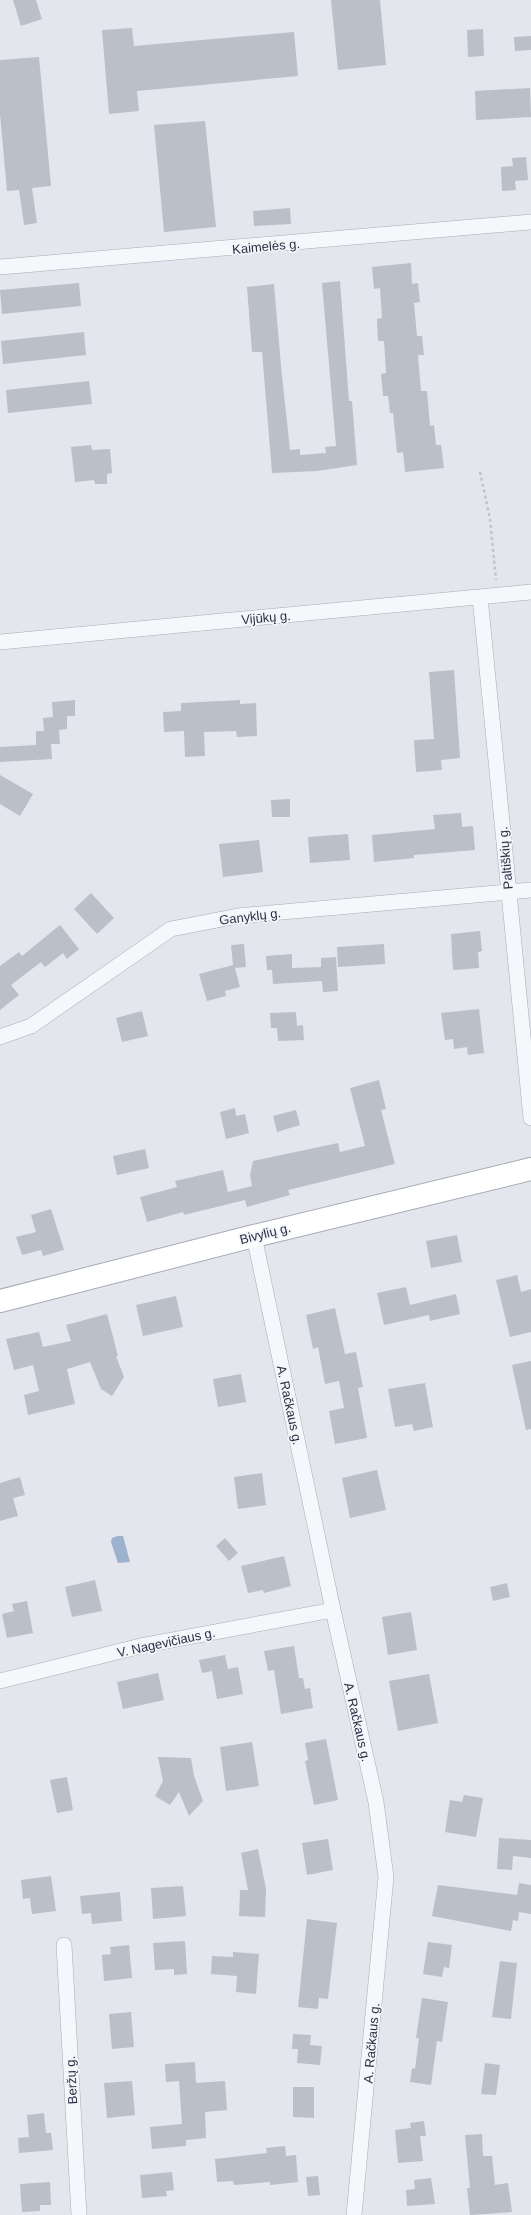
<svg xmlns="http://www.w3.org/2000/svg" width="531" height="2215" font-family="Helvetica,sans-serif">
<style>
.water{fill:#9cb2ce}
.building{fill:#babfca}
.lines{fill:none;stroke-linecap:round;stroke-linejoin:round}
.street-casing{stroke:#a7acb7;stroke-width:16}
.secondary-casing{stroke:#a7acb7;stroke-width:24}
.path{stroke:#c1c4cb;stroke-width:2.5;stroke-dasharray:3 3;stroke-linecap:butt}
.street{stroke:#f6f7fa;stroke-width:15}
.secondary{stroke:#fff;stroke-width:22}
.labels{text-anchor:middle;stroke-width:3.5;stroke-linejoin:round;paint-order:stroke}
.street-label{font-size:13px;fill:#293246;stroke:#f3f5f9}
</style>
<rect width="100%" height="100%" fill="#e3e6ec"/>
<path class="water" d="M118,1536h5l7,26 -12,1 -7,-21 1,-4z"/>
<path class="building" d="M13,0h23l6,19 -21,7z
M331,0h49l6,65 -48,5z
M132,28l2,18 160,-14 4,44 -161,15 2,20 -30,3 -7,-84z
M483,29l1,27 -16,1 -1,-27z
M531,36v14l-16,1 -1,-14z
M39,57l12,129 -19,2 5,35 -13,2 -5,-35 -12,1 -7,-77v-54z
M530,88l1,29 -55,3 -1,-29z
M205,121l11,106 -52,5 -10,-107z
M526,157l2,23 -13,1 1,9 -14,1 -1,-24 12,-1 -1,-8z
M290,208l1,16 -37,2 -1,-15z
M411,263l1,21 6,-1 2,19 -6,1 3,33h5l2,19h-6l3,36h6l3,35 4,-1 2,20h5l3,23 -39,4 -2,-20 -6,1 -4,-40h-3l-2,-17h-5l-2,-22 5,-1 -2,-32h-6l-1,-22 5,-1 -2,-30 -6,1 -2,-22z
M340,281l9,120h3l5,64 -40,6 -45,2 -10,-121h-10l-5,-65 27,-3 7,82 9,84 10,-1v6l26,-2 -1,-6 11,-1 -14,-163z
M79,283l2,23 -79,8 -2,-24z
M84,332l2,23 -83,9 -2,-23z
M89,381l3,23 -84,9 -2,-23z
M91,445l1,5 18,-1 2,24 -5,1v10h-12l-1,-4 -19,2 -4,-35z
M454,670l6,88 -19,2 1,10 -26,2 -2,-32 20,-1 -5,-67z
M75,700v16h-8v13l-8,1 1,14h-9l1,15 -52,3v-15l36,-2v-14h8l-1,-13 10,-1 -1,-15z
M240,700v4l16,-1 1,33 -20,1 -1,-6 -32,1 1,24 -20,1 -1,-26 -20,1 -1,-20 18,-1v-8z
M0,775l33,19 -13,22 -20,-12z
M290,799v18h-18l-1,-17z
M461,813l1,14 11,-1 2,24 -61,5v3l-40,4 -2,-27 63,-6 -2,-14z
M348,834l2,26 -40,3 -2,-26z
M259,840l4,32 -40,5 -4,-33z
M91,893l23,25 -17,16 -23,-25z
M60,925l19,24 -12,10 -4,-6 -18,14 -4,-5 -30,23 8,10 -19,15v-44l19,-14 3,4z
M480,931l2,20 -4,1 1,16 -26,2 -2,-36z
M244,944l2,23 -11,1 5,19 -15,4 1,5 -19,5 -8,-27 34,-9 -2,-20z
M384,944l1,20 -47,3 -1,-20z
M292,954v14l29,-1v-9l15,-1 2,34 -15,1 -1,-11 -49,3 -1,-14h-5l-1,-14z
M479,1009l5,44 -16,2 -1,-8 -13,2 -1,-10 -8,1 -4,-27z
M142,1011l6,25 -26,6 -6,-24z
M296,1012l1,14 6,-1 1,15 -26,1 -1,-13h-6l-1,-15z
M379,1080l7,29 -5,1 14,54 -107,26 2,5 -43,12 -2,-7 -61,15 -1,-3 -36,10 -7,-25 37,-10 -2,-6 48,-11 5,22 24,-6 -2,-11 3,-14 85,-18 2,9 25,-6 -15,-58z
M235,1108l1,8 9,-2 4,19 -23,6 -6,-27z
M296,1110l4,15 -23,7 -4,-16z
M145,1149l4,19 -32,7 -4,-19z
M51,1209l13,41 -21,6 -2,-6 -19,5 -6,-18 20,-5 -5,-17z
M457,1235l5,27 -31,6 -5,-27z
M517,1275l4,17 10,-3v43l-21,5 -14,-57z
M406,1287l4,18 46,-11 4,20 -30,7 -1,-6 -45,10 -7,-32z
M176,1296l7,31 -40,9 -7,-31z
M335,1308l10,46 11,-2 7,35 -5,1 9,50 -32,6 -6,-33 15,-3 -5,-27 -14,3 -7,-37 -5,2 -7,-34z
M107,1314l11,42h-2l8,21 -12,19 -11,-7 -11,-27 -23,7 8,35 -47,11 -4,-20 15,-4 -6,-26 -19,5 -8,-31 33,-7 4,15 28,-6 -5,-16z
M531,1361v68l-5,1 -14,-65z
M241,1374l5,28 -28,5 -5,-28z
M425,1383l8,44 -19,4 -2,-7 -17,3 -7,-38z
M377,1470l9,40 -36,8 -8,-40z
M262,1473l4,32 -28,4 -4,-32z
M20,1477l5,18 -12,3 5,18 -18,5v-38z
M225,1538l13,15 -9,8 -13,-15z
M284,1556l7,30 -27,7 -1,-3 -15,3 -7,-27z
M95,1580l7,31 -30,6 -7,-30z
M507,1583l3,14 -17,4 -3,-14z
M27,1601l6,32 -26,5 -5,-24 12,-3 -2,-7z
M411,1612l6,38 -29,5 -6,-38z
M294,1646l5,32h4l2,11 5,-1 3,20 -32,6 -7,-44 -6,1 -4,-20z
M225,1655l3,14 10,-2 5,27 -26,5 -5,-28 -10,2 -3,-13z
M158,1673l6,27 -41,9 -6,-27z
M429,1674l9,49 -40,8 -9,-50z
M326,1739l12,61 -24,5 -9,-44 3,-1 -3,-17z
M252,1742l7,44 -33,5 -6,-44z
M158,1757l33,1 3,18 9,25 -14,15 -10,-24 -9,13 -15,-9 8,-15z
M67,1777l6,33 -16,3 -7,-33z
M464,1795l19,3 -7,39 -31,-5 5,-32 12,2z
M499,1838l32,2v18l-18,-2 -1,14 -15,-1z
M328,1839l5,31 -26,5 -5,-32z
M258,1849l8,40 -1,28 -26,-1 1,-26h8l-7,-37z
M51,1876l5,35 -24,3 -2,-16 -7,1 -2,-19z
M519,1883l12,2v29l-12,-2 -1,9 -5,-1 -2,11 -79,-15 6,-31 79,10z
M183,1886l3,30 -33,3 -2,-31z
M120,1892l2,29 -30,3 -1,-11 -9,1 -2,-18z
M307,1919l30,4 -9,76 -9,-1 -1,11 -20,-2z
M185,1941l2,33 -13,1v-6l-19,1 -2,-27z
M428,1942l24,3 -3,23 -5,-1 -2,10 -19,-3z
M129,1945l3,33 -28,3 -2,-26 9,-1 -1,-7z
M233,1952l26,2 -3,40 -20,-2 1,-16 -26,-2 1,-18 21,1z
M500,1961l17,2 -6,56 -19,-2z
M422,1998l26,4 -6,40 -5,-1 -6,44 -21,-3 2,-14 3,1 4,-31h-3z
M131,2012l3,35 -22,2 -3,-35z
M293,2034l18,1 -1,10 12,1 -2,19 -23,-2 1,-14h-6z
M195,2062l1,21 29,-2 2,29 -22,2 1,26 -20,2v6l-34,3 -2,-22 32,-3 -3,-43 -13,1 -1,-18z
M485,2063l15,2 -4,30 -15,-1z
M132,2081l3,34 -28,3 -3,-35z
M293,2087h21v31l-21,-1z
M44,2113l2,20h5l2,17 -34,3 -1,-15 11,-1 -2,-22z
M424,2121l2,15h-6l3,25 -25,2 -3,-33 16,-2 -1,-5z
M482,2134l1,22h9l3,29 13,-2 4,29 -42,3 -3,-27h3l-5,-53z
M285,2146l1,10 10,-1 2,27 -28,3v-3l-36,3 -1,-4 -16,1 -2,-23 52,-6 -1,-5z
M172,2172l2,18 -8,1 1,5 -25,2 -2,-23z
M318,2176l2,19 -12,1 -2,-19z
M431,2178l4,26 -28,2 -1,-16 9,-1 -1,-9z
M50,2182l1,23h-11v6l-18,1 -2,-28z"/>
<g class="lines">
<defs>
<path id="street" d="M0,267l531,-45
M480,597l51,521
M0,642l531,-50
M0,1037l31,-11 140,-97 67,-13 293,-26
M254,1236l79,374 43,192 10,75 -32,338
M0,1681l145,-36 188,-35
M64,1945l15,270"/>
<path id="secondary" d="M0,1301l254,-65 277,-67"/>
</defs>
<use href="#street" class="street-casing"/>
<use href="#secondary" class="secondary-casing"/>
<path class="path" d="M480,472l10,47 6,61"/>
<use href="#street" class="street"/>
<use href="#secondary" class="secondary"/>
</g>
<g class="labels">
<g class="street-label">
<text transform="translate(266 246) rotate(-5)" y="5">Kaimelės g.</text>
<text transform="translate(266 617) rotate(-5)" y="5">Vijūkų g.</text>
<text transform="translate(505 858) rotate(-95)" y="5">Paltiškių g.</text>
<text transform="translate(250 916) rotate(-7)" y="5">Ganyklų g.</text>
<text transform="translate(265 1233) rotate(-14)" y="5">Bivylių g.</text>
<text transform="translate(290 1405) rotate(78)" y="5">A. Račkaus g.</text>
<text transform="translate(166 1642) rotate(-12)" y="5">V. Nagevičiaus g.</text>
<text transform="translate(358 1722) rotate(77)" y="5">A. Račkaus g.</text>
<text transform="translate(371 2043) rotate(-85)" y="5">A. Račkaus g.</text>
<text transform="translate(71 2080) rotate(-93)" y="5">Beržų g.</text>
</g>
</g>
</svg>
